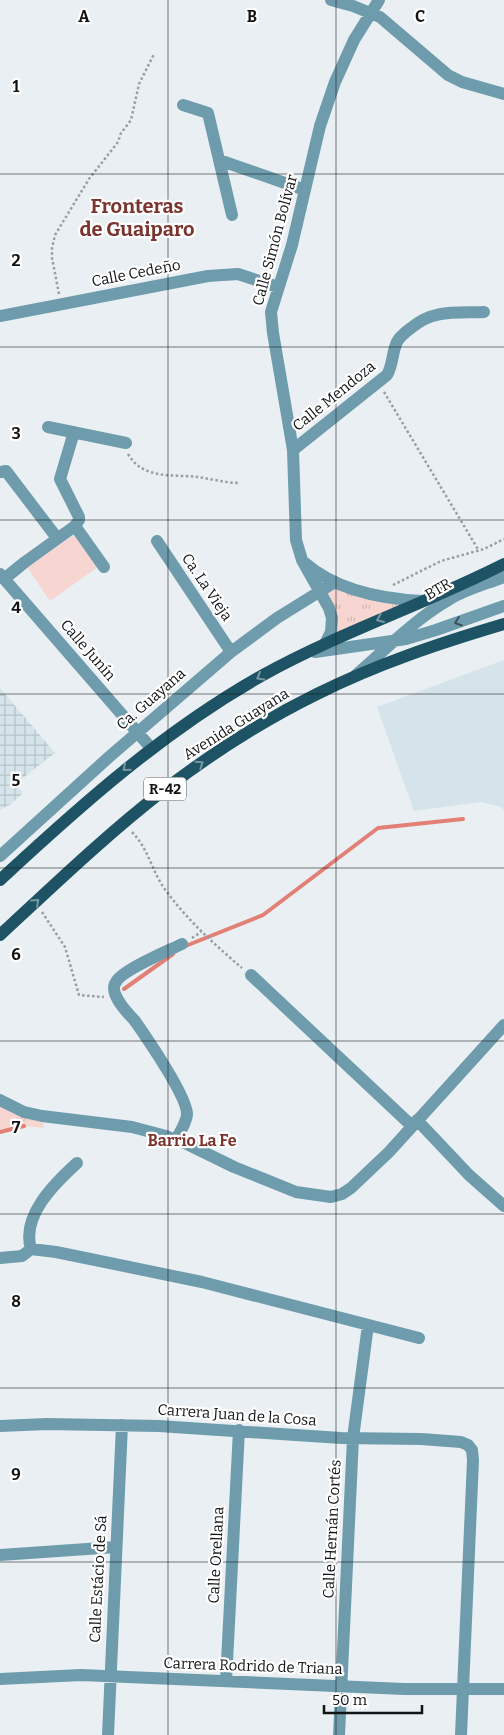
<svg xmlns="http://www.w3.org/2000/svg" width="504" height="1735" font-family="Bitter,serif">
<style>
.built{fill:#d5e4ea}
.industrial{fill:url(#industrial-grid)}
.grass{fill:url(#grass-tufts)}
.pitch{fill:#f7d6d2}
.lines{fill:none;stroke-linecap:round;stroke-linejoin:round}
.stream{stroke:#e28075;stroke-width:4}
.path{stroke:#9a9ea1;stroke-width:2.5;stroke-dasharray:2.5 2.5;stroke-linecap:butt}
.minor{stroke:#6e9cad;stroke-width:12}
.major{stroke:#1d5365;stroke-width:12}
.oneway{stroke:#7798a3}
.oneway2{stroke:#3b5159}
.grid{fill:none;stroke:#111314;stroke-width:1;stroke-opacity:0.55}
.labels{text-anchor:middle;stroke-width:4.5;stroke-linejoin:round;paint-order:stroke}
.shield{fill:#fff;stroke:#585a5a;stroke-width:1}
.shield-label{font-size:14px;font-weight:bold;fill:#111314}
.street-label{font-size:15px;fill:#111314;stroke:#fff}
.neighbourhood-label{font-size:16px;font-weight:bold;fill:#7b342e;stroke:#fff}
.district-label{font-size:20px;font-weight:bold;fill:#7b342e;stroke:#fff}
.grid-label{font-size:16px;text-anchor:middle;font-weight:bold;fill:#111314;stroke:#fff;stroke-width:4.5;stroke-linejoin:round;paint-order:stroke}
</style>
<defs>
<pattern id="industrial-grid" width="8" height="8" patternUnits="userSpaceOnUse" patternTransform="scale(1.25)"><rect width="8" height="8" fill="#d5e4ea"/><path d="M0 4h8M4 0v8" fill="none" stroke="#b6c3c8"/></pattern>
<pattern id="grass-tufts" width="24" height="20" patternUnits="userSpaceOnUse" patternTransform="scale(1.25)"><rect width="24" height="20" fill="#f7d6d2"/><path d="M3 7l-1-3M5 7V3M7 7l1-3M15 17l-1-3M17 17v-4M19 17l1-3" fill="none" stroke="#d3b7b3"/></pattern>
</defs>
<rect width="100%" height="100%" fill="#e9eff2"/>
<path class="built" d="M504,660v150l-3,-3 -20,-5 -67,9 -37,-104z"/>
<path class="industrial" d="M0,688l55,65 -40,31 8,9 -12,11 -11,6z"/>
<path class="grass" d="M309,565l25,14 89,22 -98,43 6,-12z
M0,1100l42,16 2,12 -20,-2 -24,6z"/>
<path class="pitch" d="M75,534l23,33 -48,34 -23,-34z"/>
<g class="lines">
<path class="stream" d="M183,947l80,-32 115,-87 85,-9
M124,989l49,-35
M0,1132l24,-6"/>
<path class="path" d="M59,294l-7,-36v-10l3,-13 34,-56 29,-37 3,-9 10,-13 8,-36 15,-30
M384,392l95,159
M128,454c15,26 45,20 70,23 14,2 28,6 42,6
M393,585l48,-24 43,-12 20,-10
M132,832c16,16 20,39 32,56 22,31 50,56 78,80
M42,912l23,35 14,48 25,2
M192,938l9,-6"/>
<path class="minor" d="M331,0l22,6 27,11 68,58 14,7 42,12
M183,105l25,8 24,102
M219,160l86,30
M0,316l208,-40 30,-2 40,13
M48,427l78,16
M293,450l94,-75c6,-10 5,-23 10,-33 3,-6 9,-10 14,-14 22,-19 45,-15 73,-16
M0,472l6,-1 51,67
M75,526l29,41
M157,541l74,111
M305,563c32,28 77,36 118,38
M0,574l151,174
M4,579l21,-17 50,-36 4,-6v-3l-19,-38 14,-47
M325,644l6,-12 1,-14 -3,-10 -27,-48 -6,-20 -3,-90 -20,-117 -2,-21 21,-67 28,-119 15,-44 19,-42 25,-40
M315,652l91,-13 30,-9 68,-24
M356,675c30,-26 59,-56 94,-76 16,-10 36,-15 54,-22
M0,856l109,-99 122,-105 46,-34 58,-36
M251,975l161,151
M0,1100l24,12 18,4 90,11 34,9 21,8 47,23 62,25 35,5 11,-3 9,-6 38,-36 115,-127
M417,1120l52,55 35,31
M176,1140c4,-8 10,-17 11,-25 1,-18 -41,-78 -52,-94 -7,-8 -15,-15 -19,-25 -2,-4 -3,-10 0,-14 6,-12 52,-31 66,-38
M31,1249c-10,-33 23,-65 46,-86
M0,1258l22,-2 9,-7 25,3 146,30 217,56
M0,1426l47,-2 112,2 182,12 80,1 40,3 7,3 4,5 1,10 -12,275
M0,1555l116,-8
M0,1679l81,-4 323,14h100
M226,1681l13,-251
M108,1735l14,-310
M339,1735l14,-297 15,-113"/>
<path class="major" d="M0,880c82,-76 165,-150 263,-205 78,-43 162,-71 241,-111
M0,935c53,-49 106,-100 164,-145 47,-36 100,-70 153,-96 60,-30 123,-51 187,-70"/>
</g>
<defs><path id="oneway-chevron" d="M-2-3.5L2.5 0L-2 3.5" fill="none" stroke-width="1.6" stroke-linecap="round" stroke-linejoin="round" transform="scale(1.25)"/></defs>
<g class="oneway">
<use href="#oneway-chevron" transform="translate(380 619) rotate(157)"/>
<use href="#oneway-chevron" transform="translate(260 677) rotate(150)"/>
<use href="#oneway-chevron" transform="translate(200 764) rotate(-34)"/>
<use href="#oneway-chevron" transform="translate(126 768) rotate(140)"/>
<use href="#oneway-chevron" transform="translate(36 902) rotate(-42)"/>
</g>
<use class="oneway2" href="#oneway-chevron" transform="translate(458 622) rotate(161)"/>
<path class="grid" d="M168,0v1735M336,0v1735M0,174h504M0,347h504M0,520h504M0,694h504M0,868h504M0,1041h504M0,1214h504M0,1388h504M0,1562h504"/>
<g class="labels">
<rect class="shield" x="144" y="777.5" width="42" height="23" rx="4"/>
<g class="shield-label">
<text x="165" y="794">R-42</text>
</g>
<g class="street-label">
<text transform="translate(275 240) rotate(-75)" y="5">Calle Simón Bolívar</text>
<text transform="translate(136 273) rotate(-11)" y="5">Calle Cedeño</text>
<text transform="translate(334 396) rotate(-39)" y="5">Calle Mendoza</text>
<text transform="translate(207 587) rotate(56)" y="5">Ca. La Vieja</text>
<text transform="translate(438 589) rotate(-30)" y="5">BTR</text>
<text transform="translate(88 650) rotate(49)" y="5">Calle Junín</text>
<text transform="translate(151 699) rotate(-41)" y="5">Ca. Guayana</text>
<text transform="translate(236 724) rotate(-32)" y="5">Avenida Guayana</text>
<text transform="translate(237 1415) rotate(4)" y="5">Carrera Juan de la Cosa</text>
<text transform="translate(332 1529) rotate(-87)" y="5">Calle Hernán Cortés</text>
<text transform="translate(216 1555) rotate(-87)" y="5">Calle Orellana</text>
<text transform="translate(98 1579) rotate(-87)" y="5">Calle Estácio de Sá</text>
<text transform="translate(253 1666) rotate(2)" y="5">Carrera Rodrido de Triana</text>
</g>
<g class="neighbourhood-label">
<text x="192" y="1146">Barrio La Fe</text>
</g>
<g class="district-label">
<text x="137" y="213">Fronteras<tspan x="137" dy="23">de Guaiparo</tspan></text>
</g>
</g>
<g class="grid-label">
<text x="84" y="22">A</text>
<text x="252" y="22">B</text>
<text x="420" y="22">C</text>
<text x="16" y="92">1</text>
<text x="16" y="266">2</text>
<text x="16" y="439">3</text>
<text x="16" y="613">4</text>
<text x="16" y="786">5</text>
<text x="16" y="960">6</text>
<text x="16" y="1133">7</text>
<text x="16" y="1307">8</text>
<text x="16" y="1480">9</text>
</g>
<path d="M324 1705v8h98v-8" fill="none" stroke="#111314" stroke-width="2.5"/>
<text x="332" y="1705" font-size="15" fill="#111314" stroke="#ffffff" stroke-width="4" paint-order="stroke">50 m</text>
</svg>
